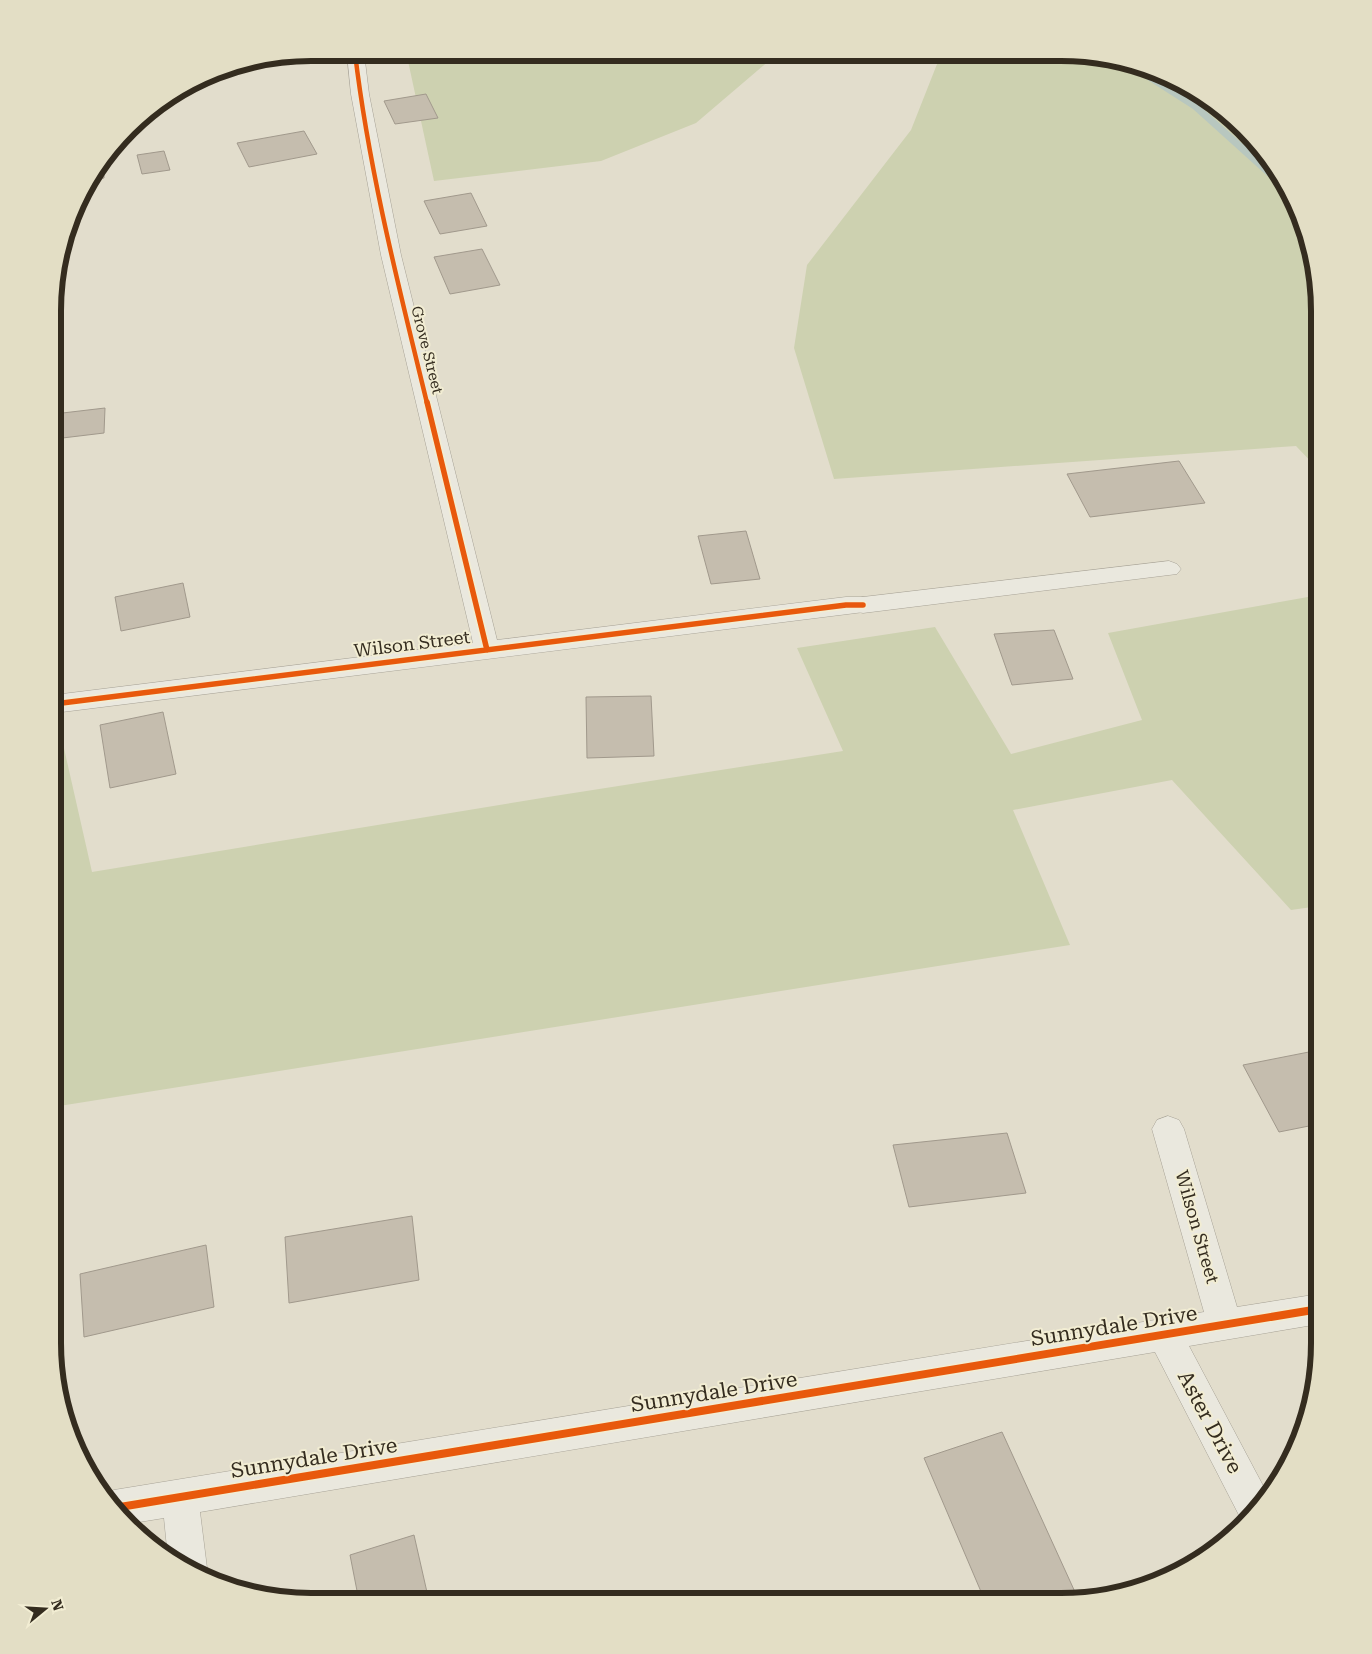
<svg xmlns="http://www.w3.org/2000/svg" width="1372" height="1654" font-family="'Roboto Serif',serif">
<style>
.green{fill:#cdd1b0}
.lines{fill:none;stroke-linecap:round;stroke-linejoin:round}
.stream{fill:#b8c7bf;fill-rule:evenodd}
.building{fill:#c5bdae;stroke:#a1998c}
.lane-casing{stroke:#a7a296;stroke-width:1}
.street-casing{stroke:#a7a296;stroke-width:1}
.lane{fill:#eae8de;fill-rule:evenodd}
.street{fill:#eae8de;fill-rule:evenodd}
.cycleway-far2-casing{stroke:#f2edd3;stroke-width:6}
.cycleway-far1-casing{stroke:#f2edd3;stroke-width:9}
.cycleway-casing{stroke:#f2edd3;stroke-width:11}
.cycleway-far2{stroke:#e8590c;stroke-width:4.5}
.cycleway-far1{stroke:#e8590c;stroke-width:5.5}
.cycleway{stroke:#e8590c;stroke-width:8}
.labels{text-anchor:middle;stroke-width:4;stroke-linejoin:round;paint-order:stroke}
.far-street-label{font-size:15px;fill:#342c1f;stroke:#f2edd3}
.street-label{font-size:18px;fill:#342c1f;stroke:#f2edd3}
.near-street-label{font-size:21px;fill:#342c1f;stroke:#f2edd3}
.rim{fill:none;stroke:#342c1f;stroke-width:6}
</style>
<rect width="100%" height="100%" fill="#e2ddcc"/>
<path class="green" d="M447,53l330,1 -81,69 -95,38 -167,20 -26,-120z
M941,54l154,1 49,11 60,30 40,32 41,54 26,62 8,67v159l-23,-24 -462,33 -40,-131 13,-83 104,-135z
M1319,595v311l-28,4 -119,-130 -159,30 57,135 -1017,162 1,-371 7,-1 31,137 456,-75 295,-46 -46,-103 138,-21 76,127 131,-34 -34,-87z"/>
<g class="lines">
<path class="stream" d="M1118,61l16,3 65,41 83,74 7,13 -5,-1 -91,-82z"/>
</g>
<path class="building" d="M426,94l12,24 -43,6 -11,-23z
M304,131l13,23 -68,13 -12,-24z
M164,151l6,19 -28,4 -5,-19z
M100,166h4v12l-15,2z
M471,193l16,33 -47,8 -16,-33z
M482,249l18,36 -50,9 -16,-37z
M105,408l-1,25 -50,6v-25z
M1179,461l26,42 -115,14 -23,-43z
M746,531l14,48 -49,5 -13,-48z
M183,583l7,34 -69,14 -6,-34z
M1054,630l19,49 -61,6 -18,-51z
M651,696l3,60 -67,2 -1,-61z
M163,712l13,62 -66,14 -10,-63z
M1319,1050v74l-40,8 -36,-67z
M1007,1133l19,60 -117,14 -16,-62z
M412,1216l7,64 -130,23 -4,-66z
M206,1245l8,62 -130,30 -4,-63z
M1002,1432l73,160 -27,9h-63l-61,-143z
M414,1535l15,66h-70l-9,-46z"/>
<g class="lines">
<defs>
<path id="lane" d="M1169,561l8,3 4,5 -4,5 -314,39 -9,-2 -3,-6 3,-6 9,-2z"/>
<path id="street" d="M347,53h17l5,41 32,161 96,385 349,-43h17l9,2 3,6 -3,6 -818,102v-18l419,-52 -92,-388 -30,-161z
M1168,1116l11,4 5,9 53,178 82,-13v30l-130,22 79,149 -23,29 -2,-1 -88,-171 -955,160 7,56 -3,8 -36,-18 -4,-40 -37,6 -23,-30 10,-4 1090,-178 -52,-183 5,-9z"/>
</defs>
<use href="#lane" class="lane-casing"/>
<use href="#street" class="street-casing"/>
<use href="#lane" class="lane"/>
<use href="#street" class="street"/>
<defs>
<path id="cycleway-far2" d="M355,53c14,118 44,235 72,350"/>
<path id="cycleway-far1" d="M427,402l60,248
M54,704l792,-99h17"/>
<path id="cycleway" d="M114,1508l1205,-199"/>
</defs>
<use href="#cycleway-far2" class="cycleway-far2-casing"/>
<use href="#cycleway-far1" class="cycleway-far1-casing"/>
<use href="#cycleway" class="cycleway-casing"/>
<use href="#cycleway-far2" class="cycleway-far2"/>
<use href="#cycleway-far1" class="cycleway-far1"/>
<use href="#cycleway" class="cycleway"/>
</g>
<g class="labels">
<g class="far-street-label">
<text transform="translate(427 350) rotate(76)" y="5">Grove Street</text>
</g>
<g class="street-label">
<text transform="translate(412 644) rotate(-7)" y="6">Wilson Street</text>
<text transform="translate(1197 1227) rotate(74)" y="6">Wilson Street</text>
</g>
<g class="near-street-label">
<text transform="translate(1114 1326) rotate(-9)" y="7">Sunnydale Drive</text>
<text transform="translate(714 1392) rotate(-9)" y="7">Sunnydale Drive</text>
<text transform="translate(1210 1422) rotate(62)" y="7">Aster Drive</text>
<text transform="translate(314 1458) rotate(-9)" y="7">Sunnydale Drive</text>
</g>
</g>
<path d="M0 0H1372V1654H0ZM311 61H1061A250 250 0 0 1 1311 311V1343A250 250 0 0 1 1061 1593H311A250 250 0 0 1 61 1343V311A250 250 0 0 1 311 61Z" fill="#e3dec5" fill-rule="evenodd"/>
<path class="rim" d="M311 61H1061A250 250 0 0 1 1311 311V1343A250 250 0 0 1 1061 1593H311A250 250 0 0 1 61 1343V311A250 250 0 0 1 311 61Z"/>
<g transform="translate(45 1609) rotate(72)" stroke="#f2edd3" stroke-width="4" paint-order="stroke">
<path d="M0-4L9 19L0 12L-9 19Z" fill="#342c1f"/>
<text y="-8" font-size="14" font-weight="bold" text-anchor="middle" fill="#342c1f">N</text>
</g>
</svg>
